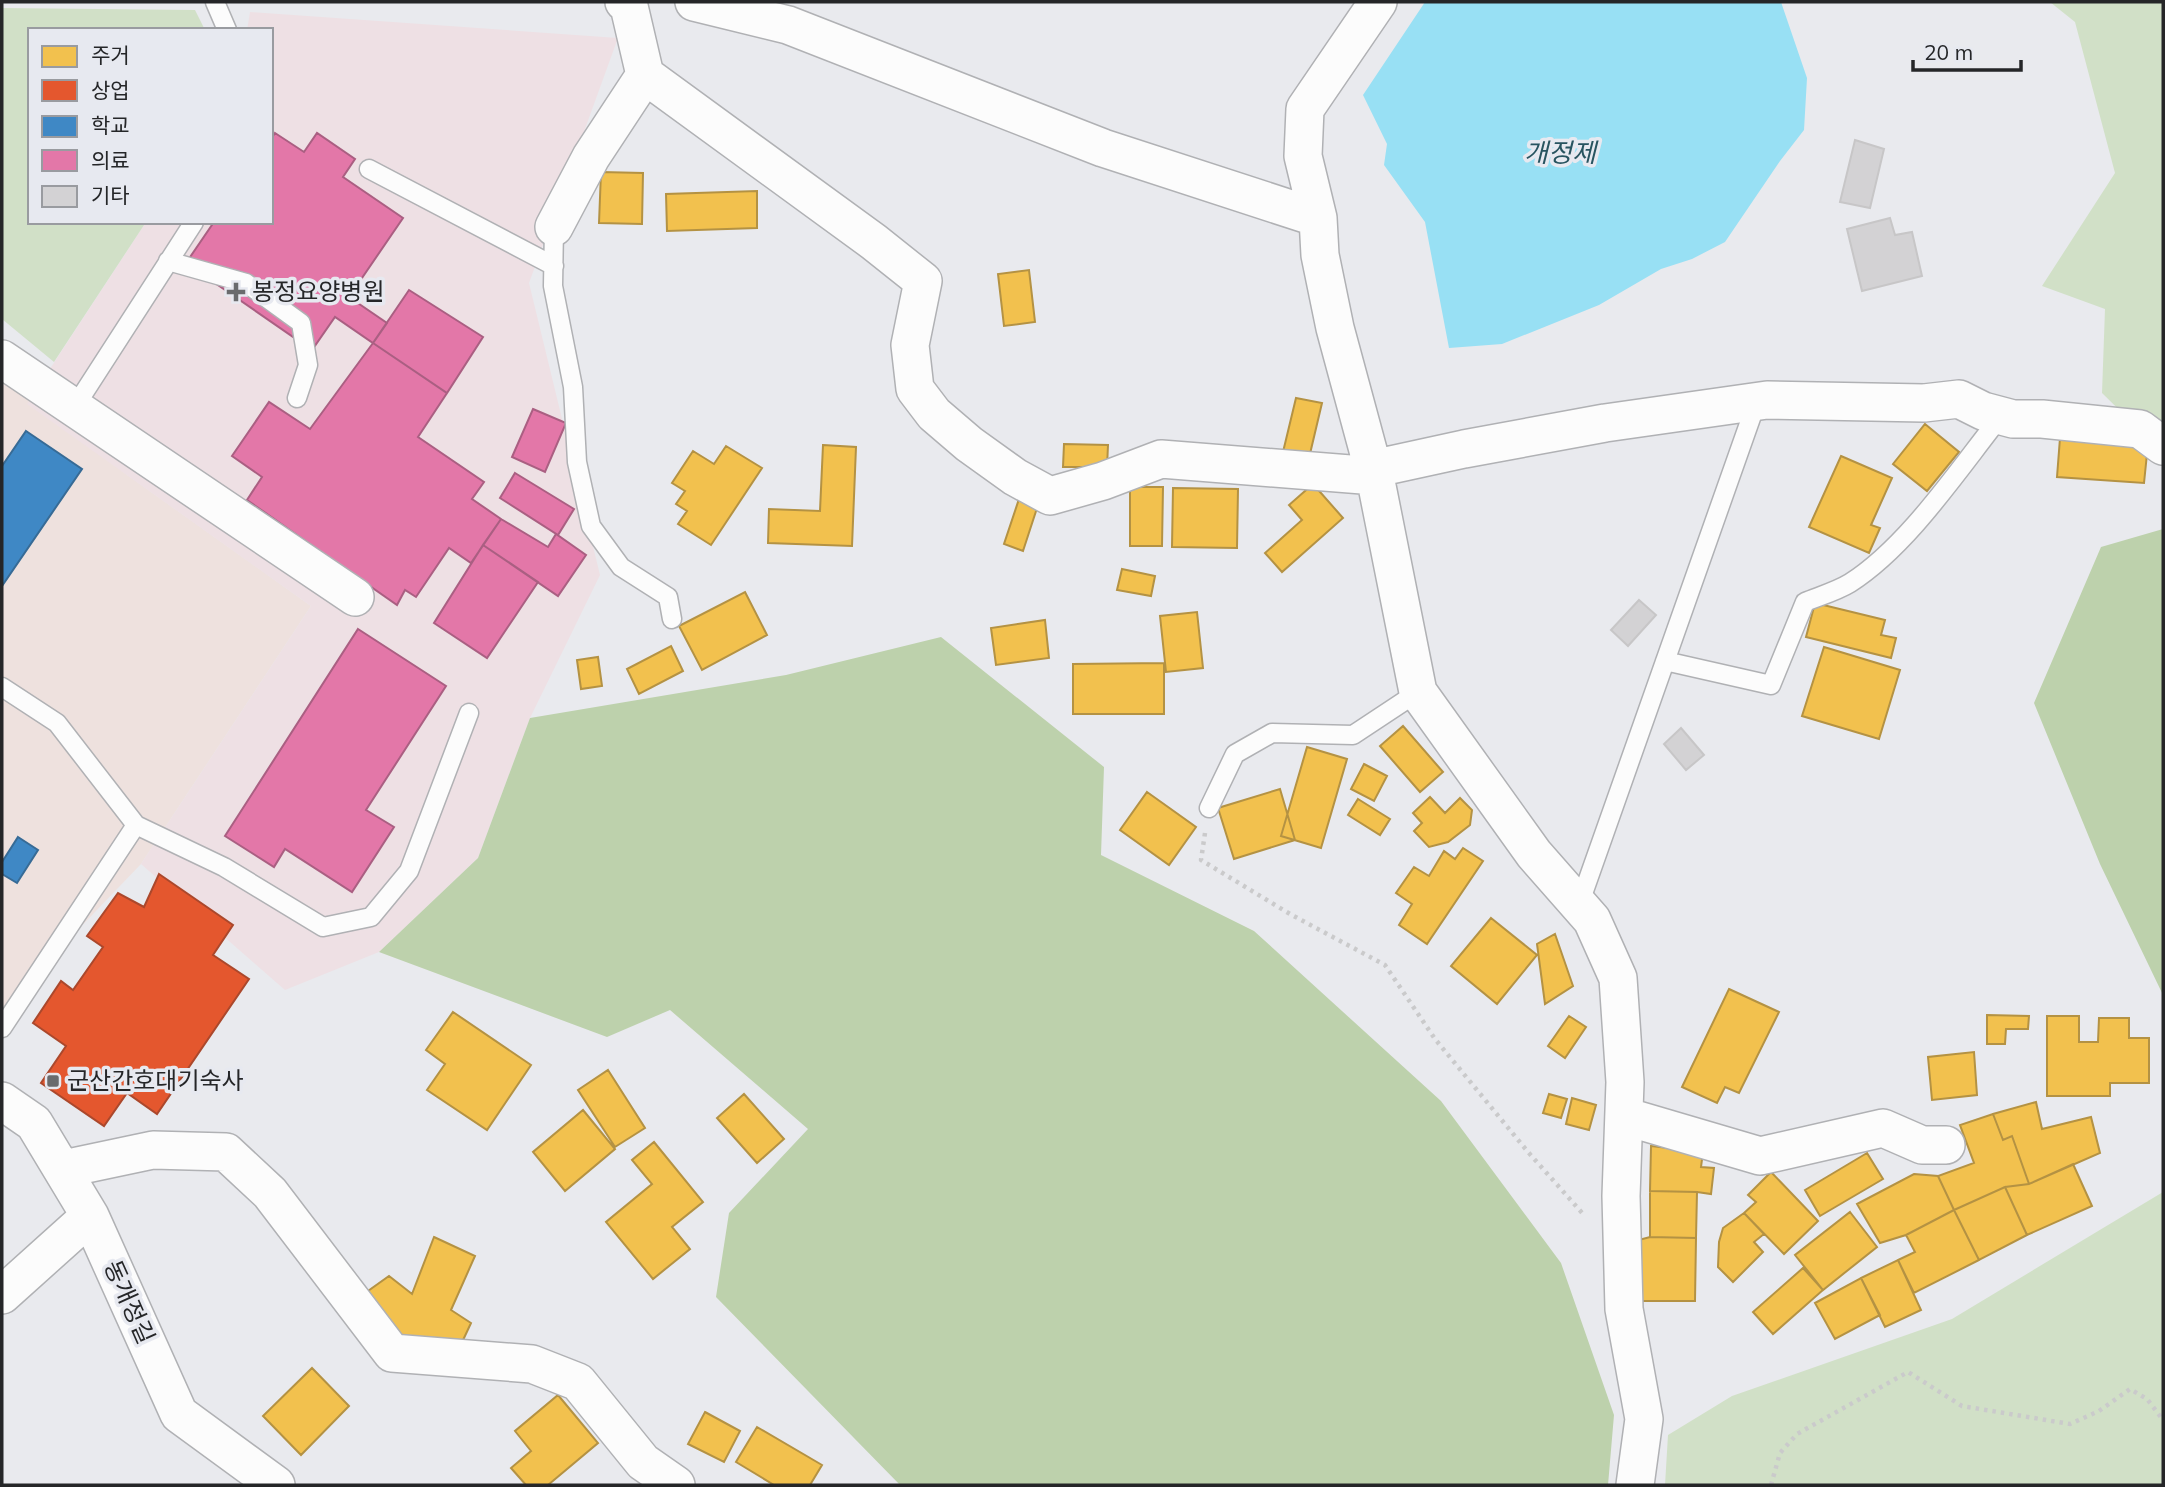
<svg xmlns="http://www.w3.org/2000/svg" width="2165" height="1487" font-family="Mulish,'Noto Sans KR',sans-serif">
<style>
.education{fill:#eee1de}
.medical{fill:#eee0e4}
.green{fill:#d1e0c7}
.forest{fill:#bdd1ac}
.water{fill:#98e0f4}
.homes{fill:#f2c14e;stroke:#b49243;stroke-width:2}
.shops{fill:#e4572e;stroke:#ab482c;stroke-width:2}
.schools{fill:#3f88c5;stroke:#376b96;stroke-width:2}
.health{fill:#e377a8;stroke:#aa5f82;stroke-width:2}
.building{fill:#d3d2d4;stroke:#c7c6c7;stroke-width:2}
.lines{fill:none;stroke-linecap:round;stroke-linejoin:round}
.lane-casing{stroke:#b0b1b4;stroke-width:21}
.street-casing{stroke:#b0b1b4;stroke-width:40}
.path{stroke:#cacacb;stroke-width:4.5;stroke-dasharray:3.5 5;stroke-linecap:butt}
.lane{stroke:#fcfcfc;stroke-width:18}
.street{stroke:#fcfcfc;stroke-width:37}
.poi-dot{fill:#6a6b6d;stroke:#e7e9f0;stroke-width:2.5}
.labels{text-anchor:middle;stroke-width:7;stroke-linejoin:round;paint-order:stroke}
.poi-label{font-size:24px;fill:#252628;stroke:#e7e9f0;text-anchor:start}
.street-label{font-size:24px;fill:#252628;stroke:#e7e9f0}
.water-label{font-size:26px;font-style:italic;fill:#285460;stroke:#e7e9f0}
</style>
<rect width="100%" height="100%" fill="#e9eaee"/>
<path class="education" d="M2,343l121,129 188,134 -170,258 -139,145z"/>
<path class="medical" d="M250,12l368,26 -89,245 71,292 -70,143 -52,140 -99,94 -94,38 -144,-126 170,-258 -284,-202 119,-182h125v-192h-24z"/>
<path class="green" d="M2050,2h113v451l-61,-60 3,-84 -63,-23 73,-113 -40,-151z
M2,8l193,2 10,20h-175v192h116l-92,140 -52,-43z
M2163,1192v293h-498l3,-50 64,-39 220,-77z"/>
<path class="forest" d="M2163,529v466l-63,-131 -66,-161 67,-156z
M941,637l163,130 -3,88 153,76 187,170 120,162 53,152 -6,70h-708l-184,-188 13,-84 79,-84 -138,-119 -63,27 -228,-85 99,-94 52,-140 256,-43z"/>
<path class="water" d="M1425,2h356l26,76 -3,52 -24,31 -55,81 -33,17 -31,10 -62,36 -97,39 -53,4 -24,-126 -41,-57 3,-21 -24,-49z"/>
<path class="homes" d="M601,172l42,1 -1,51 -43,-1z
M757,191v37l-90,3 -1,-37z
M1029,270l6,52 -31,4 -6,-52z
M1296,398l26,5 -13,55 -26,-6z
M1925,424l34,28 -32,39 -34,-27z
M2060,438l88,6 -4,39 -87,-6z
M1064,444l44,1 -1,22h-44z
M823,445l33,2 -4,99 -84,-3 1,-34 51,2z
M726,446l36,22 -51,77 -33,-21 9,-13 -11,-7 9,-13 -13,-8 21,-32 21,13z
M1841,456l51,22 -21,47 9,3 -11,25 -60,-26z
M1313,484l30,34 -61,54 -17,-19 37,-33 -13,-15z
M1130,487h33l-1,59h-32z
M1173,488l65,1 -1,59 -65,-1z
M1019,499l19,6 -15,46 -19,-7z
M1122,569l33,7 -4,20 -34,-6z
M745,592l22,43 -65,35 -23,-44z
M1815,603l70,17 -4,15 15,3 -5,20 -85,-21z
M1197,612l6,56 -37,4 -6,-56z
M1045,620l4,38 -53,7 -5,-37z
M671,646l12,25 -44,23 -12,-25z
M1824,647l76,23 -21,69 -77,-23z
M598,657l4,29 -21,3 -4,-29z
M1164,663v51h-91v-50z
M1403,726l40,46 -23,20 -40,-46z
M1307,747l40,12 -26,89 -40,-12z
M1364,764l23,12 -13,25 -23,-12z
M1280,789l15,51 -61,19 -16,-51z
M1147,792l49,35 -27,38 -49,-35z
M1430,797l15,16 15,-15 12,12 -2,15 -22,17 -19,5 -15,-16 8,-8 -9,-10z
M1358,799l32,20 -10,16 -32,-20z
M1463,848l20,13 -56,83 -28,-19 13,-21 -16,-11 18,-26 15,9 15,-25 11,8z
M1491,918l46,37 -40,49 -46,-38z
M1555,934l18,52 -28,18 -8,-60z
M1729,989l50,23 -40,81 -14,-6 -8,16 -35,-16z
M453,1012l78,53 -44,65 -60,-40 18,-26 -19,-14z
M1987,1015l42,1 -1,13h-22l-1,15h-18z
M1569,1016l17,11 -21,31 -17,-12z
M2047,1016h32v26h19l1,-24h30v20h20v45h-39v13h-63z
M1974,1052l3,43 -45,5 -4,-43z
M608,1070l37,58 -30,19 -37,-57z
M744,1094l40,45 -27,24 -40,-45z
M1549,1094l18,5 -6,19 -18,-5z
M1572,1098l24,7 -7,25 -23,-6z
M2036,1102l6,27 49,-12 9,36 -71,31 -17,-48 -9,4 -10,-26z
M583,1110l32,39 -50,42 -32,-39z
M1993,1114l10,26 9,-4 17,48 -24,3 -51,23 -16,-34 36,-13 -14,-38z
M654,1142l49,60 -31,25 18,22 -37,30 -47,-57 46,-38 -20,-24z
M1651,1146l52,6 -2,15 13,1 -3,26 -14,-2 -47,-1z
M1867,1153l16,26 -63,37 -15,-26z
M2073,1164l19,42 -65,29 -22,-48 24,-3z
M1771,1172l47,49 -34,33 -40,-41 12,-11 -8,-7z
M1914,1174l24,2 16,34 -48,25 -26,8 -23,-39z
M2005,1187l22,48 -48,25 -25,-50z
M1650,1191l47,1 -1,46 -46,-1z
M1954,1210l25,50 -65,33 -16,-33 17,-8 -9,-17z
M1850,1212l27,35 -54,43 -28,-35z
M1744,1213l20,21 -10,8 9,10 -30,30 -15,-15 1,-25 4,-14z
M434,1237l41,19 -24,54 20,13 -14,30 -60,-19 -29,-43 21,-15 23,18z
M1650,1237l46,1 -1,63h-61l1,-60z
M1898,1260l23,50 -36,17 -24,-49z
M1803,1268l20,22 -50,44 -20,-22z
M1861,1278l19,37 -45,24 -20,-36z
M312,1368l37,38 -48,49 -38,-39z
M558,1395l40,48 -50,42h-22l-15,-17 20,-17 -16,-20z
M705,1412l35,19 -16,31 -36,-18z
M757,1427l65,38 -12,20h-36l-38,-23z"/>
<path class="shops" d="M159,874l74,51 -20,30 36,24 -92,135 -30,-21 -23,33 -63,-43 25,-37 -33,-23 28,-42 12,9 30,-43 -16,-11 31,-43 26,14z"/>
<path class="schools" d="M26,431l56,38 -80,117v-120z
M18,837l20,13 -21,33 -15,-9v-12z"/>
<path class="health" d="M275,133l29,19 13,-19 38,26 -12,18 60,41 -54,79 38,26 -14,20 -38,-26 -23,33 -126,-87 28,-41h57v-83z
M409,290l74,47 -36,56 -74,-50z
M373,343l74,50 -29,44 66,45 -12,17 29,20 -30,44 -22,-15 -33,49 -11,-7 -8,15 -150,-105 15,-23 -30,-21 37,-54 41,27z
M533,409l33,14 -21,49 -33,-15z
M515,473l59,36 -16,26 -58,-37z
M501,519l47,28 8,-13 30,21 -28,41 -75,-51z
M483,545l55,37 -51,76 -53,-35z
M358,629l88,57 -80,124 28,17 -42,65 -67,-43 -11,18 -49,-31z"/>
<path class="building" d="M1855,140l29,9 -14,59 -30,-6z
M1890,218l5,17 17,-3 10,44 -60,15 -15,-62z
M1639,600l17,15 -28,31 -17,-16z
M1681,728l23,27 -18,15 -22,-26z"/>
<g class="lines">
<defs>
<path id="lane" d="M215,2l12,28
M369,169l185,97
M554,227l-1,59 20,101 4,75 14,64 30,41 47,30 4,22
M168,261l78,22 55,40 7,42 -11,33
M74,408l120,-186
M1665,661l106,24 34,-83c15,-6 32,-11 45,-19 58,-37 108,-113 151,-167
M2,687l55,36 79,102
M1209,808l26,-54 37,-21 81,2 65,-43
M1579,905l178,-504
M2,1028l134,-203 88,42 99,60 48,-10 38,-46 60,-158"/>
<path id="street" d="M694,2l94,23 315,123 215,70
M1378,2l-73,107 -2,47 15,62 2,37 15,73 40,148 11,-10 78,-17 141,-26 162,-23 157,3 35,-4 24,12 30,8h29l98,10 23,17
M645,75l229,167 49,39 -13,64 5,44 19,25 35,30 46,33 35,19 53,-15 58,-22 214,17 43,216 116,162 58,66 26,58 7,104 -4,114 3,113 20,110 -9,66
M554,227l37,-70 54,-82 -17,-73h-4
M2,359l353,238
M2,1101l32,22 56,93 89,198 97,71
M1624,1116l136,40 123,-28 39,17h24
M63,1169l90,-19 73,2 44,41 122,160 140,11 46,18 65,80 33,23
M2,1295l88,-79"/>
</defs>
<use href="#lane" class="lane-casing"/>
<use href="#street" class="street-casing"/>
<path class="path" d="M1205,833l-4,27 89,54 95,51 50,74 93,113 56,63
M1771,1485l9,-32 17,-19 111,-62 54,34 108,18 29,-13 31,-22 17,10 16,21"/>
<use href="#lane" class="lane"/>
<use href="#street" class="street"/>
</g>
<g class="poi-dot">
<path d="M232.5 281.5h7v7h7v7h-7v7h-7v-7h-7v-7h7z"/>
<rect x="46" y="1074" width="14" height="14" rx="3.5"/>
</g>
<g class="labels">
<g class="poi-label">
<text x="252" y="300">봉정요양병원</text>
<text x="67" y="1089">군산간호대기숙사</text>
</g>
<g class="street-label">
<text transform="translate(129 1302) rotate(66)" y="8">동개정길</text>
</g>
<g class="water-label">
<text x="1560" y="162">개정제</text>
</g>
</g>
<rect width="2165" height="1487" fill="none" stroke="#252628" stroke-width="7"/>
<rect x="28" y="28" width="245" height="196" fill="#e7e9f0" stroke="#999ba0" stroke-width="2"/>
<rect x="42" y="46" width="35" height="21" fill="#f2c14e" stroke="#999ba0" stroke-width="2"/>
<text x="91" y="63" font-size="21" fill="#252628">주거</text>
<rect x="42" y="80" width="35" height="21" fill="#e4572e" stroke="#999ba0" stroke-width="2"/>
<text x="91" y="98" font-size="21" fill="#252628">상업</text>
<rect x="42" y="116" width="35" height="21" fill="#3f88c5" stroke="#999ba0" stroke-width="2"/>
<text x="91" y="133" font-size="21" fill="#252628">학교</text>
<rect x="42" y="150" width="35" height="21" fill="#e377a8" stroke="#999ba0" stroke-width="2"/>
<text x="91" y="168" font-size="21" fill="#252628">의료</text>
<rect x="42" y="186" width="35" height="21" fill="#d3d2d4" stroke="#999ba0" stroke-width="2"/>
<text x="91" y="203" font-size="21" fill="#252628">기타</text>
<path d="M1913 60v10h108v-10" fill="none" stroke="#252628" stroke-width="3.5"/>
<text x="1924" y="60" font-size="21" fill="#252628" stroke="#e7e9f0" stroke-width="5" paint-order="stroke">20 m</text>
</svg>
